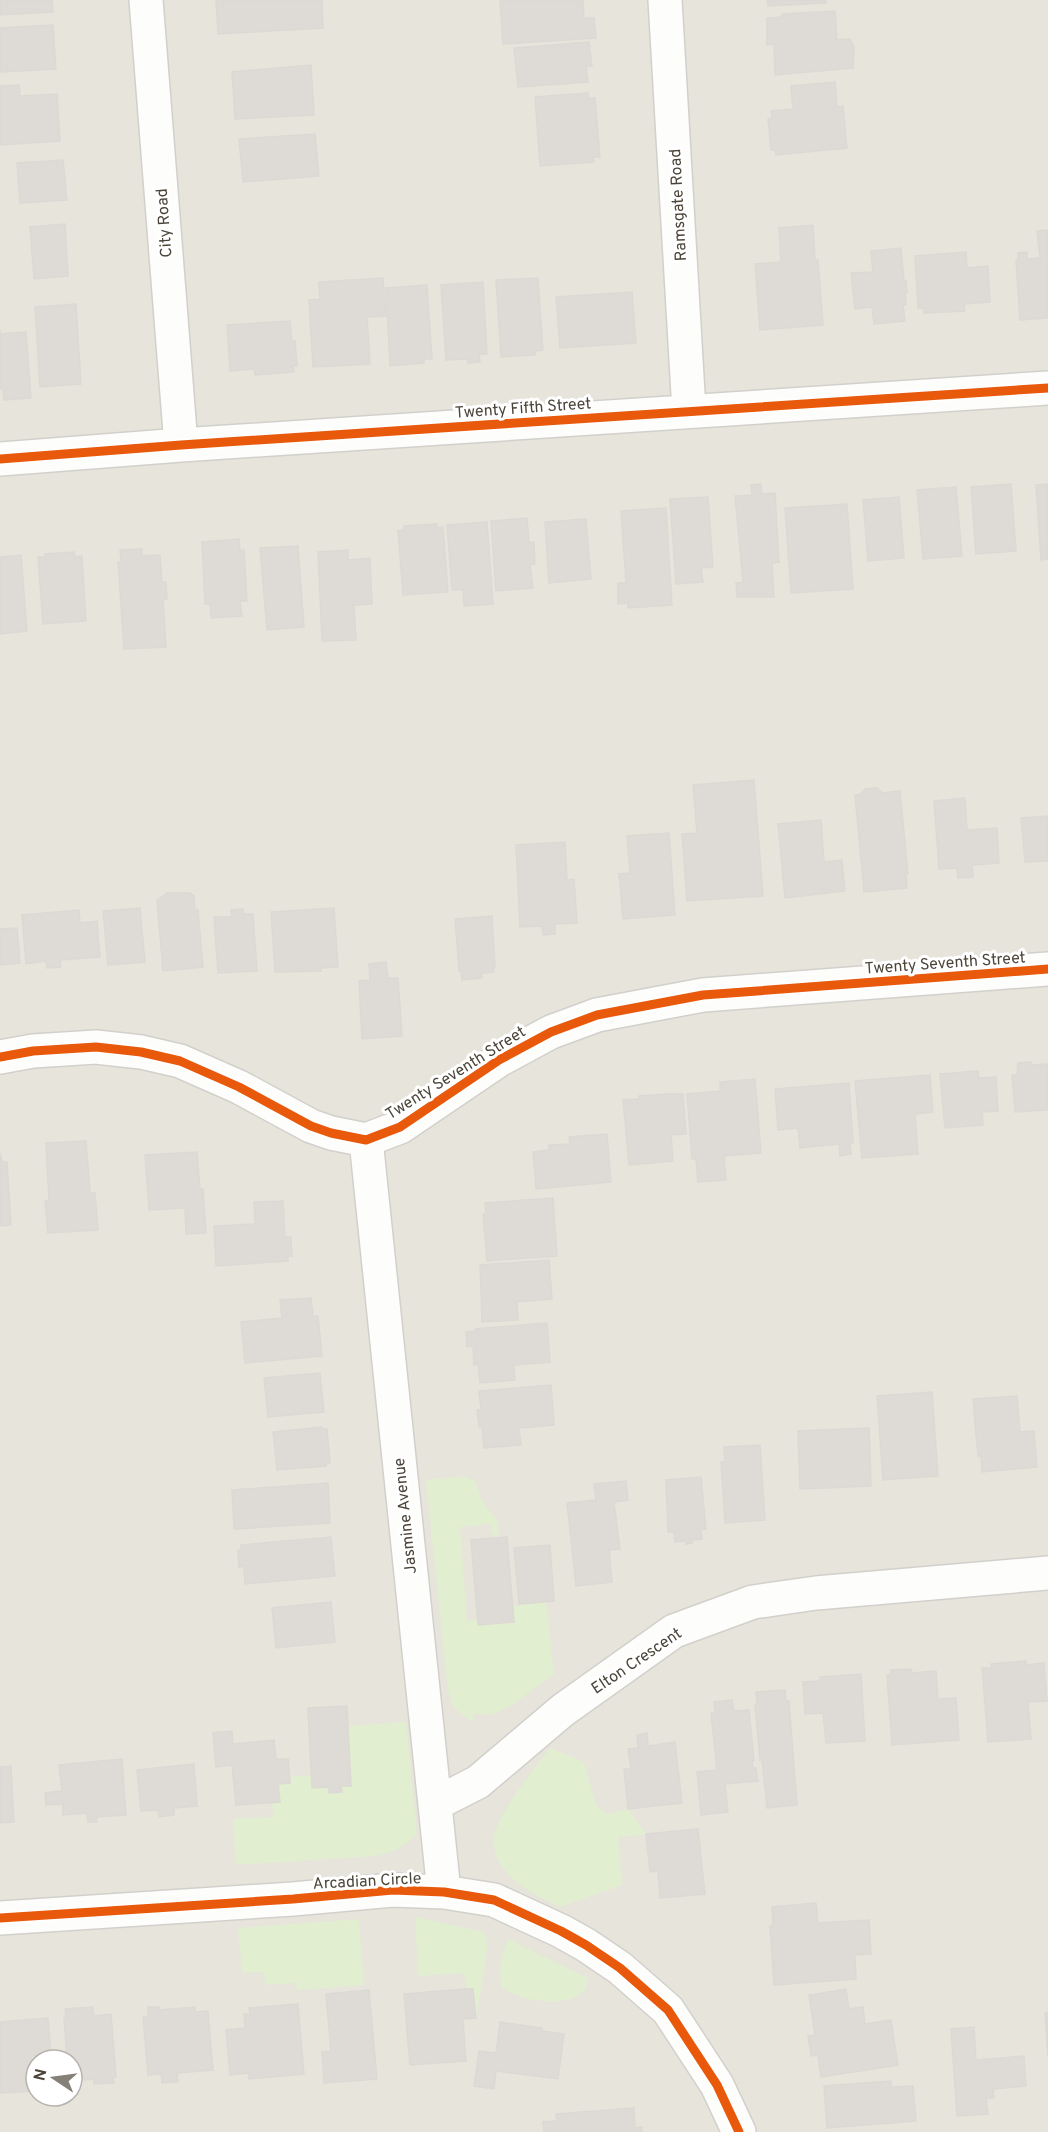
<svg xmlns="http://www.w3.org/2000/svg" width="1048" height="2132" font-family="Overpass,sans-serif">
<style>
.residential{fill:#e7e4dc;fill-rule:evenodd}
.green{fill:#e1eecf}
.building{fill:#dedbd6;stroke:#dcd9d4;stroke-width:1.5}
.lines{fill:none;stroke-linecap:round;stroke-linejoin:round}
.street-casing{stroke:#d2d0cb;stroke-width:36}
.street{stroke:#fdfdfc;stroke-width:33}
.cycleway-casing{stroke:#fff;stroke-width:13}
.cycleway{stroke:#e8590c;stroke-width:9}
.labels{text-anchor:middle;stroke-width:6;stroke-linejoin:round;paint-order:stroke}
.street-label{font-size:16px;fill:#4b4439;stroke:#fff}
</style>
<rect width="100%" height="100%" fill="#f4f2ee"/>
<path class="residential" d="M0,0h1048v2132h-1048zM36,2060h36v36h-36z"/>
<path class="green" d="M464,1476l11,5 6,18 16,22 2,14h-7l-1,-11 -31,3 7,94 11,-1 1,5 35,-3 -1,-16 33,-4 8,72 -42,31 -18,9h-20l-2,8 -18,-14 -6,-17 -22,-211z
M406,1722l11,111c-10,14 -25,19 -41,23l-140,9 -3,-46 40,-2 -1,-15 8,-1 -2,-17 12,-1v-6l21,-2 1,13 17,-1 12,5v-6h9l-2,-60z
M550,1748l34,14 12,43 11,9 21,-5 18,25 -28,3 4,48 -62,22c-17,-9 -38,-17 -51,-32 -9,-10 -17,-23 -15,-37 1,-21 42,-72 56,-90z
M415,1917l69,15 4,13 -12,73 -3,-29h-7l-2,-16 -46,3z
M359,1919l5,66 -67,5 -1,-7 -31,2 -1,-13h-22l-4,-44z
M508,1939l81,40c-2,3 -3,10 -6,13 -18,17 -66,9 -82,-6 -2,-20 0,-29 7,-47z"/>
<path class="building" d="M0,0h52l1,12 -53,3z
M216,0h106l1,28 -105,6z
M500,0h83l1,18h10l2,20 -93,6z
M767,0h59v3l-58,3z
M835,11l2,29 13,-1 4,8 -1,21 -78,7 -1,-31 -7,1v-27l15,-1v-3z
M53,25l3,44 -56,3v-44z
M589,42l3,24h-6l2,16 -70,5 -4,-39z
M311,65l3,50 -79,4 -3,-47z
M835,82l2,25 6,-1 4,42 -71,7 -1,-5h-4l-3,-31 4,-1 -1,-7 22,-2 -2,-23z
M19,85l1,11 37,-2 3,47 -60,4v-59z
M588,93l1,5h6l5,59h-7l1,5 -54,4 -5,-69z
M315,134l4,42 -76,6 -4,-43z
M63,160l4,40 -47,3 -3,-40z
M65,224l3,52 -34,3 -4,-52z
M813,225l2,35h3l5,65 -63,5 -5,-66 26,-2 -2,-34z
M1048,230v88l-28,2 -4,-60h2v-7l9,-1v7l13,-1 -3,-27z
M901,248l3,33h2l1,12h-2l1,12h-3l2,16 -31,3 -2,-17 -17,2 -4,-36 22,-1 -2,-21z
M966,252l1,16 21,-2 2,36 -26,2 1,7 -41,2v-5h-6l-3,-52z
M383,278l3,38 -19,1 3,47 -57,3 -4,-67 11,-1 -1,-17z
M538,278l5,72 -8,1v4l-34,2 -5,-77z
M483,282l4,72h-8l1,8 -12,1v-4l-22,1 -5,-75z
M427,285l5,74h-8v4l-34,3 -4,-78z
M632,292l4,51 -76,5 -4,-51z
M76,304l5,80 -41,3 -5,-80z
M290,321l2,20h3l2,25h-4l1,6 -39,3 -1,-6 -24,2 -3,-46z
M0,330v4l26,-2 5,66 -27,2 -1,-11h-3z
M761,484l1,10 13,-1 4,69 -7,1 2,34h-37l-1,-14 7,-1 -8,-86 17,-1 -1,-10z
M1011,484l5,67 -40,3 -5,-67z
M1048,484v75l-7,1 -5,-75z
M956,487l6,69 -39,3 -6,-69z
M708,497l5,70 -12,1 2,14 -27,2 -6,-85z
M899,497l5,61 -36,3 -5,-61z
M847,504l6,85 -62,4 -6,-85z
M666,508l6,97 -44,3v-5l-10,1v-21h8l-5,-72z
M527,518l2,25 5,-1 1,22 -5,1 3,23 -37,3 -5,-70z
M586,519l5,60 -42,4 -4,-61z
M487,522l6,82 -29,2 -1,-16h-11l-5,-65z
M437,524v4l6,-1 5,65 -45,3 -5,-64 6,-1v-4z
M239,539l1,12 4,-1 3,51h-7l2,15 -31,2 -1,-14h-5l-3,-62z
M298,546l6,81 -37,3 -7,-82z
M142,549v7l18,-1 2,27h4l1,17 -4,1 3,47 -42,2 -6,-87h3l-1,-12z
M348,550v10l22,-2 2,46 -18,1 2,35 -34,1 -4,-89z
M74,552l1,5 7,-1 4,65 -43,3 -5,-67h7v-3z
M21,555l6,76 -27,3v-77z
M754,780l9,116 -76,5 -5,-67 15,-1 -4,-48z
M877,788l5,5 18,-2 8,83h-2l1,14 -43,4 -9,-97h5l5,-6z
M965,798l2,32 30,-2 2,35 -27,2 1,12 -15,1 -1,-10 -18,1 -5,-68z
M1048,816v45l-23,1 -4,-44z
M821,820l3,42 18,-2 3,31 -60,7 -7,-74z
M669,833l6,82 -52,4 -4,-45 11,-1 -3,-37z
M565,842l2,38 7,-1 3,44 -22,1v10l-12,1 -1,-9 -22,1 -4,-82z
M167,893h23l4,3 1,14h3l5,57 -40,4 -6,-71z
M140,908l5,54 -37,3 -5,-54z
M334,908l4,59 -18,1 1,3 -46,1 -4,-60z
M243,909l1,5h9l4,57 -39,2 -4,-56h18l-1,-7z
M79,910l1,13 17,-2 3,36 -40,3 1,7 -14,1 -1,-7 -20,3 -4,-49z
M492,916l3,51h-2l1,5 -12,1v5l-20,2 -1,-9h-2l-4,-52z
M17,928l3,35 -20,2v-36z
M386,962l2,16h10l4,58 -40,3 -3,-58 11,-1 -1,-16z
M1031,1062v3l17,-1v46l-33,2 -3,-37h5l1,-12z
M978,1071l1,7 17,-1 2,34 -16,1 1,13 -38,3 -5,-54z
M930,1075l3,37 -18,2 3,40 -56,4 -7,-77z
M755,1079l6,74 -37,3 2,24 -28,2 -2,-23h-4l-5,-65 33,-3v-9z
M849,1083l4,60h-3l1,11 -11,2 -1,-12 -39,4 -2,-20 -20,2 -3,-41z
M666,1094h17l3,40 -15,1 2,26 -44,4 -6,-65 16,-1v-3z
M607,1134l4,48 -75,7 -3,-37 16,-2v-5l21,-1 -1,-7z
M86,1141l4,52h5l3,37 -50,3 -3,-32h4l-3,-58z
M197,1152l3,37h3l3,44 -20,1 -1,-26 -36,2 -4,-55z
M0,1153l2,9h5l4,63 -11,1z
M553,1198l4,58 -70,5 -4,-47 3,-1 -1,-10z
M283,1201l2,36h6l1,19h-4v5l-72,5 -2,-40 41,-2 -1,-22z
M549,1260l3,39 -35,3 1,18 -36,2 -2,-57z
M311,1298l2,18h5l4,40 -77,7 -4,-41 41,-4 -2,-18z
M547,1323l3,39 -36,3 1,15 -35,3 -2,-19 -4,1 -1,-17h4l-1,-2 -9,1 -1,-15 9,-1v-2z
M320,1373l4,39 -56,5 -4,-39z
M551,1385l3,40 -35,3 2,17 -37,3 -2,-21h-3l-2,-17h4l-2,-19z
M932,1392l6,84 -55,4 -6,-84z
M1017,1396l3,36 14,-1 3,36 -55,5 -1,-16h-3l-5,-57z
M322,1427v2h5l3,34 -4,1v2l-49,4 -4,-38z
M869,1428l2,58 -71,3 -2,-58z
M760,1445l5,75 -40,3 -4,-61h4l-1,-15z
M701,1477l5,52 -5,1 1,9 -10,1v3l-6,1v-3l-11,1 -1,-10h-6l-2,-52z
M626,1481l2,19 -14,2 6,47 -11,1 3,32 -36,4 -9,-83 29,-3 -2,-16z
M328,1483l2,40 -96,6 -2,-39z
M331,1537l4,39 -90,8 -1,-18 -5,1 -1,-17h3v-5z
M507,1537l7,85 -36,3 -7,-85z
M550,1545l4,56 -35,3 -5,-56z
M331,1602l4,40 -59,6 -4,-40z
M1026,1661v4l18,-2 3,38 -19,1 3,37 -43,3 -6,-74h9v-4z
M911,1669l1,4 24,-2 2,28 18,-1 3,42 -67,5 -5,-70h4v-5z
M861,1674l4,67 -39,2 -3,-30 -18,1 -2,-32 17,-1v-4z
M785,1690l1,11h3l8,104 -30,3 -5,-48h-2l-5,-55 2,-1 -1,-12z
M732,1700l2,11 15,-1 5,51h-2l1,7h3l2,13 -33,3 3,28 -27,3 -4,-43 20,-2 -6,-57h4l-1,-11z
M347,1706l4,80h-10l1,6 -13,1v-6l-17,1 -4,-80z
M232,1731l1,13 41,-4 2,19h12l2,24 -12,1 2,18 -44,3 -4,-40 -16,2 -3,-34z
M647,1733l1,13 27,-4 7,61 -54,6 -4,-40h7l-3,-20 10,-1 -1,-13z
M122,1759l4,56 -30,2 1,5h-9l-1,-9 -24,2v-11l-17,1 -1,-12 17,-2 -3,-26z
M194,1764l3,42 -23,2v7l-15,2 -1,-7 -17,1 -4,-41z
M11,1766l3,56 -14,1v-56z
M698,1829l7,65 -45,4 -2,-27 -8,1 -4,-38z
M816,1903l2,20 51,-3 2,34 -16,1 1,24 -82,6 -4,-59h3l-1,-19z
M466,1989h7l3,29 -13,1 3,42 -56,4 -6,-71z
M846,1989l3,20 14,-2 2,17 26,-4 7,45 -77,12 -3,-22 -7,1 -3,-20 7,-1 -6,-40z
M369,1990l8,89 -53,4 -2,-31 9,-1 -5,-57z
M298,2004l6,70 -55,5v-6l-19,2 -4,-45 19,-2 -1,-14h6l-1,-6z
M93,2007l1,9 17,-2 5,63h-3l1,6 -20,1v-5l-22,2v-21h-5l-3,-42h2l-1,-9z
M148,2007h11v3l36,-3v5l13,-1 5,59 -36,3 1,9 -16,1 -1,-9 -13,1 -5,-58h5z
M1045,2013h3v44z
M48,2018l3,37 -20,1 2,35 -33,2v-71z
M500,2022l42,6v3l22,3 -6,45 -62,-8 -2,18 -20,-3 5,-35 17,2z
M974,2027l2,33 48,-4 2,30 -33,3 1,9h-8l2,16 -31,2 -6,-87z
M891,2081v6l22,-1 3,35 -89,7 -3,-42z
M634,2108l1,20 7,-1v5h-98l-1,-10 14,-1 -1,-7z"/>
<g class="lines">
<defs>
<path id="street" d="M146,0l35,445
M665,0l24,411
M0,459l181,-14 867,-57
M0,1057l33,-6 63,-4 45,5 39,9 59,26 72,39 20,7 35,7 34,-13 99,-67 52,-28 46,-17 106,-20 345,-26
M366,1140l78,752
M435,1804l43,-22 85,-72 111,-79 79,-29 63,-9 232,-20
M0,1918l293,-19 100,-9 51,2 50,8 67,31 25,14 34,23 48,42 49,75 22,47"/>
</defs>
<use href="#street" class="street-casing"/>
<use href="#street" class="street"/>
<defs>
<path id="cycleway" d="M0,459l181,-14 867,-57
M0,1057l33,-6 63,-4 45,5 39,9 59,26 72,39 20,7 35,7 34,-13 99,-67 52,-28 46,-17 106,-20 345,-26
M0,1918l293,-19 100,-9 51,2 50,8 67,31 25,14 34,23 48,42 49,75 22,47"/>
</defs>
<use href="#cycleway" class="cycleway-casing"/>
<use href="#cycleway" class="cycleway"/>
</g>
<g class="labels">
<g class="street-label">
<text transform="translate(677 205) rotate(-93)" y="6">Ramsgate Road</text>
<text transform="translate(163 223) rotate(-94)" y="6">City Road</text>
<text transform="translate(523 407) rotate(-4)" y="6">Twenty Fifth Street</text>
<text transform="translate(945 962) rotate(-4)" y="6">Twenty Seventh Street</text>
<text transform="translate(455 1072) rotate(-32)" y="6">Twenty Seventh Street</text>
<text transform="translate(404 1516) rotate(-96)" y="6">Jasmine Avenue</text>
<text transform="translate(636 1660) rotate(-34)" y="6">Elton Crescent</text>
<text transform="translate(367 1880) rotate(-3)" y="6">Arcadian Circle</text>
</g>
</g>
<g transform="translate(54 2078) rotate(283)"><circle r="28" fill="#ffffff" stroke="#b7b4b0" stroke-width="1.5"/>
<path d="M0-4.5L10 22L0 15L-10 22Z" fill="#868178"/>
<text y="-9" font-size="16" font-weight="bold" text-anchor="middle" fill="#4b4439">N</text>
</g>
</svg>
